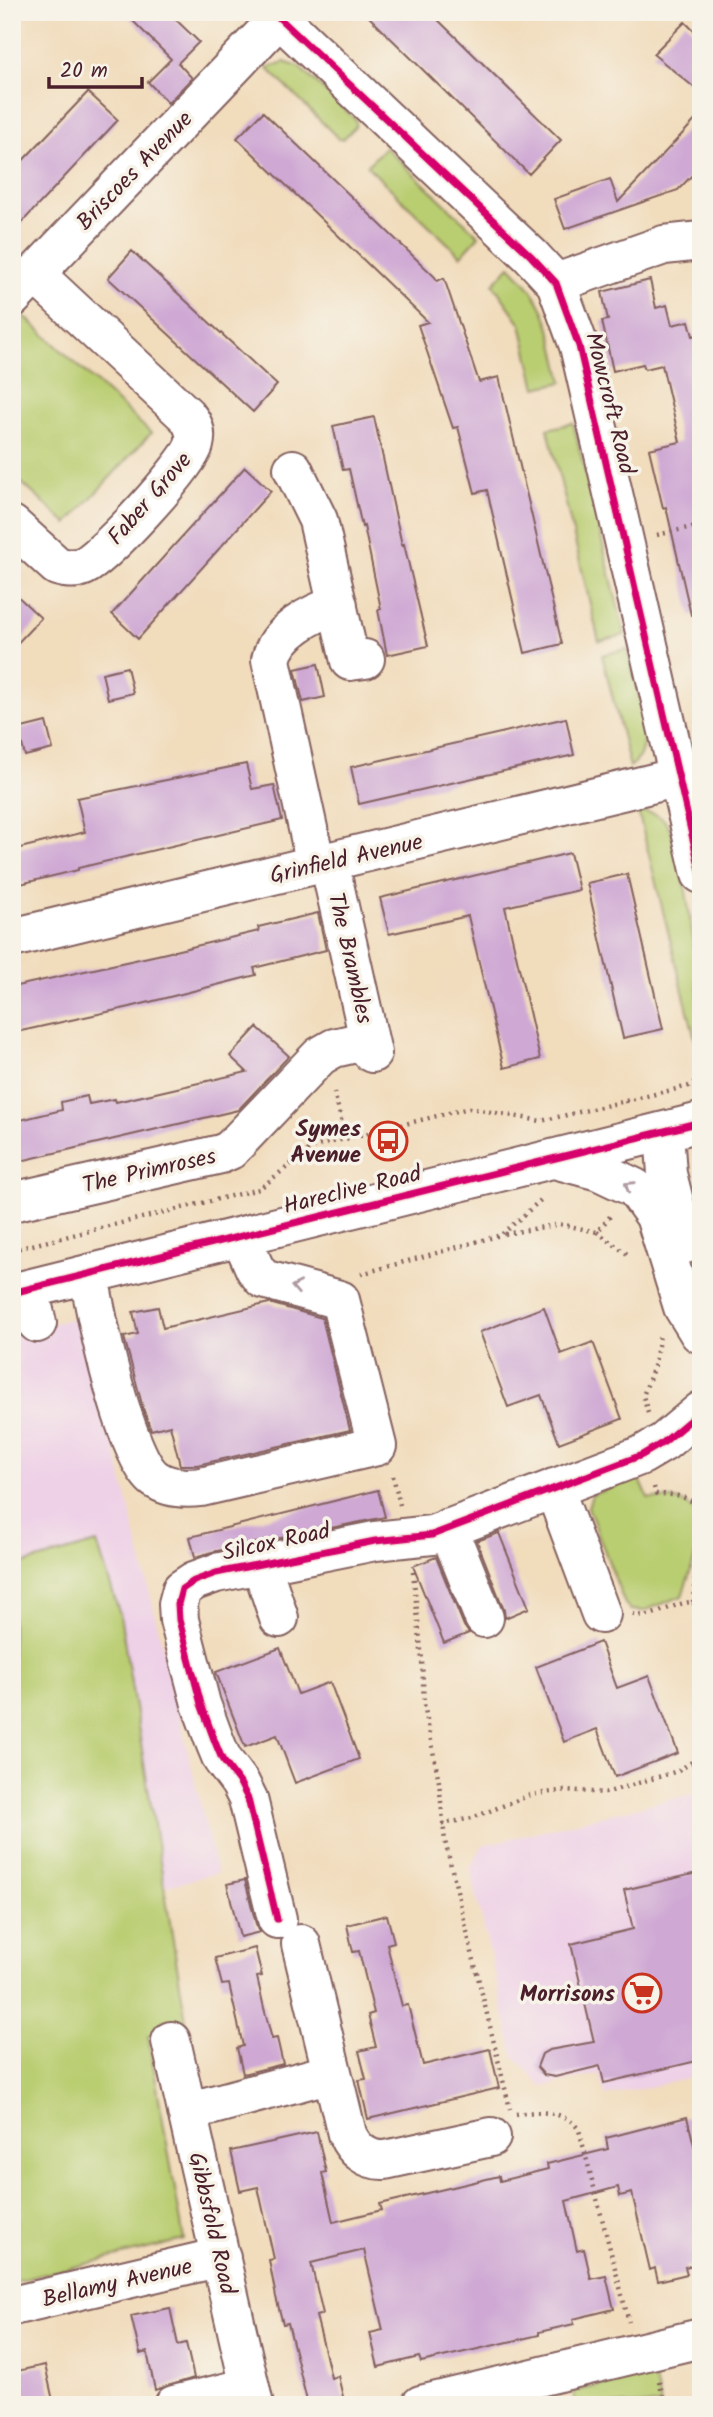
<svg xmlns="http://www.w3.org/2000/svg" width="713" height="2417" font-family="Kalam,sans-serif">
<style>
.built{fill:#eed0e7}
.green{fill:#b9cd71;stroke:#82764e;stroke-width:2}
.building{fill:#cfa9d4}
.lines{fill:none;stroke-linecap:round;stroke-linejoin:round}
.minor-casing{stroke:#84615e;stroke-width:42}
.path{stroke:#84615e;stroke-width:4.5;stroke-dasharray:2 5;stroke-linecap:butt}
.minor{stroke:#fff;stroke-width:38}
.cycleway-casing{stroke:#f7f3e8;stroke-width:11}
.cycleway{stroke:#d6006c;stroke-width:7}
.oneway{stroke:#ae9aa0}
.labels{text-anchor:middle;stroke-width:7;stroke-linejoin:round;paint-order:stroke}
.street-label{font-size:23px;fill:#4a1f2b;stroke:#f7f3e8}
.poi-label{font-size:23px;font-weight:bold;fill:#4a1f2b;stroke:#f7f3e8;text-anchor:end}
</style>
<rect width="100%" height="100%" fill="#f7f3e8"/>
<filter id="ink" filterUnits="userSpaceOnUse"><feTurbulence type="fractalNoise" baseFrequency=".0143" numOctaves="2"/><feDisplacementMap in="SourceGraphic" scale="14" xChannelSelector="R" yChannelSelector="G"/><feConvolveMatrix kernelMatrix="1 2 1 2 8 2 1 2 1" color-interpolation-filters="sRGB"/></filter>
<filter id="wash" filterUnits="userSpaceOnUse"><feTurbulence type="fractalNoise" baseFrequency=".00686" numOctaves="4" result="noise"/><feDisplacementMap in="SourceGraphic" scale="28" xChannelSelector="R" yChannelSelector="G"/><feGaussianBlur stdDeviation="1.57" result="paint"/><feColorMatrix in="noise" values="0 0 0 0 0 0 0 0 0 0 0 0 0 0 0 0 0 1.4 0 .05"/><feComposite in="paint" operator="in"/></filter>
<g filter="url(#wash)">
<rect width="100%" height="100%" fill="#f1dcbc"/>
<path class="built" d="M83,1316l134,557 -53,14 23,140 -39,8 36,205 -172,42v-949z
M701,1792v284l-96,20 -6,-22 -57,13 -28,-31 -44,-188 13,-23z"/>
<path class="green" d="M284,62l15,5 57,53v6l-13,13h-4l-72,-71z
M385,147l94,89 -18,20 -94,-90z
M510,266c41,40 40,64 53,116l-27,6 -15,-64 -28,-40z
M21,313l130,120 -84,91 -55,-50v-152z
M573,423l52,212 -26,6 -51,-212z
M627,649c7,31 33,97 3,118l-28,-112z
M638,811c11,2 22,2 29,13 18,27 30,144 32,181 1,12 -2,25 -3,38z
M639,1477l9,21c12,1 26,-1 38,6 27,16 4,68 -4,92l-38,15 -14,-1 -6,-8 -36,-95 4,-12z
M97,1543l23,72 67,412 -39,9 36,204 -172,42v-715z
M653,2372l8,33h-85l-3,-13z"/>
<g id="blocks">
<path class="building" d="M124,12h44l31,30 -21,21 14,15 -24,25 -20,-21 23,-23z
M364,12h66l131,128 -32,34z
M685,22l16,16v55l-48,-39z
M88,92l30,28 -106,113v-61z
M263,112l172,165 2,4 7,-3 35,104 20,-5 63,267 -37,9 -38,-163 -12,3 -17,-66 -5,1 -35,-103 10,-3 -191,-184z
M701,114v52l-23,24 -113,39 -11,-30 56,-20 8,23z
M132,251l145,134 -24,27 -145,-134z
M650,280l6,28 11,-3 5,20 17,-4 4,15 8,-2v280l-10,1 -25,-108 -3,1 -14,-59 31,-7 -18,-77 -17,4 -2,-5 -30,7 -11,-50 6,-1 -6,-28z
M374,417l28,128 2,-1 24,102 -41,9 -9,-45 3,-1 -17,-83 -2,1 -13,-58 -6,1 -10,-44z
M245,467l26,24 -133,148 -26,-25z
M12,591l29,27 -29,31z
M318,664l7,33 -22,5 -8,-33z
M127,667l6,26 -25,6 -6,-26z
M566,718l8,37 -215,49 -8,-37z
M46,722l7,27 -28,7 -7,-27z
M246,764l6,25 22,-4 8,35 -204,48v2l-66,16v-36l73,-18 -8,-34z
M570,853l9,37 -74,17 35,152 -36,9 -36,-152 -79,18 -9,-36z
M627,874l36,155 -40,9 -36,-155z
M318,913l8,37 -72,18 2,7 -126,32 -118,26v-46l150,-33 97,-23 -1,-4z
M257,1027l32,29 -51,54 -226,53v-41l50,-12 -1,-8 26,-6 2,8 26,-5 1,3 131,-30 -17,-16z
M269,1303l53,15 28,112 -153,35h-17l-10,-40 -19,5 -8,-22 -19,-71 14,-3 -5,-22 25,-5 5,21z
M544,1307l17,47 32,-12 29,77 -63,24 -18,-48 -33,12 -28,-75z
M378,1490l7,27 -173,35 -17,5 -5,-20z
M499,1533l30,75 -24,10 -1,-8 -27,-69z
M436,1557l28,69 5,7 -25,10 -31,-77z
M600,1642l17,46 32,-12 29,77 -63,24 -18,-48 -33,13 -28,-75z
M280,1648l18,46 32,-12 29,77 -64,24 -18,-48 -32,12 -29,-75z
M701,1872v188l-97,23 -4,-17 -45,11 -11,-2 -7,-8 5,-13 7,-4 45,-8 -23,-98 62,-15 -9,-39z
M245,1880l11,44 4,8 -20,5 -13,-53z
M387,1915l7,27 -7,2 7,31 8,31 6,-1 15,60 67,-16 9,39 -131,31 -9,-39 7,-1 -7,-28 17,-4 -8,-32 6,-2 -15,-62 -6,1 -6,-27z
M255,1948l7,28 -5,1 7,31 8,31 5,-1 6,26 -40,10 -6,-26 6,-2 -14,-62 -7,1 -7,-27z
M687,2117l14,56v90l-16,4 2,7 -29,7 -3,-13 -5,2 -18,-77 -12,3 -2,-9 -52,14 11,50 7,-2 7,30 15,-3 8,33 -41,10 1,5 -35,8v3l-118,27 -2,-5 -41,10 -8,-34 13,-3 -19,-80 -53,13 12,51 -7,2 8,31 7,31 7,-2 7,29h-37l-20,-82 -5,1 -7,-27 -7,-37 5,-1 -16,-72 -18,4 -9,-40 86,-19 9,40 -4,1 11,49 49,-12 -2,-6 90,-21 29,-7 1,5 48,-12 -1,-5 61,-15 -2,-11z
M170,2308l8,37 8,-2 8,35 -39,12 -8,-38 -7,2 -9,-38z
M45,2365l9,40h-29l-8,-34z"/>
</g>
</g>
<g filter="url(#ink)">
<use href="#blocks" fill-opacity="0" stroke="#84615e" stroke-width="2"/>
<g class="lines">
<defs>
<path id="minor" d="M273,12l258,244 25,27 23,63 122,528
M556,283l108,-38 37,-4
M12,298l273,-286
M293,469l25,51 32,141 15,-2
M12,525l45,41c9,3 18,4 27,0 20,-9 104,-100 110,-121 3,-11 0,-21 -8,-30l-151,-141
M329,862l43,191
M316,865l-45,-205c6,-29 41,-47 67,-55
M12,938l667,-161
M664,1132l3,42 18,70
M554,1159l45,12 36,17 20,28 28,91 16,26
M12,1202l209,-48 9,-4 90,-94 14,-8 35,-8
M89,1274c6,39 36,184 66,205 13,9 30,10 46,8l176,-41 -37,-146 -77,-21 -8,-10 -14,-32
M29,1289l8,34
M12,1293l689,-171
M554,1488l47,126
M448,1528l36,90
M261,1564l18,54
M277,1919l-29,-120 -8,-16 -18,-24 -7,-17 -14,-38 -22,-84 -1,-16 4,-15 12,-8 22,-8 159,-32 57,-6 210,-80 22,-13 37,-31
M301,1944l46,190c7,16 20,27 38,26l106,-23
M171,2041l83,364
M187,2112l145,-39
M12,2306l209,-49
M174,2405l76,-18
M421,2405l280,-67"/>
</defs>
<use href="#minor" class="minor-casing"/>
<path class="path" d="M657,535l44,-10
M334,1092l12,47
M626,1101l63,-15 12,-10
M597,1232l33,24
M505,1234l55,-10 37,8 15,-18
M12,1250l247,-61 54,-42 156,-39 72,13 85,-20 1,3
M361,1274l140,-39 42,-37
M648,1413l-5,-17 11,-30 6,-31
M393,1476l7,29
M654,1487l2,7c16,0 33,2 45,14
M413,1572l9,88 2,44 15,78 6,59 65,268
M693,1602l2,-26 6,-20
M633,1614c19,7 40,-12 60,-12l8,15
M442,1824l30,-6 58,-23 36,-5 39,3 73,-22 23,-15
M516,2114c21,-3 50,-4 63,16l50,192
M659,2381l6,24"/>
<use href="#minor" class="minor"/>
<defs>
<path id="cycleway" d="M273,12l258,244 25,27 23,63 122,528
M12,1293l689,-171
M277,1919l-29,-120 -8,-16 -18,-24 -7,-17 -14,-38 -22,-84 -1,-16 4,-15 12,-8 22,-8 159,-32 57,-6 210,-80 22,-13 37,-31"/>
</defs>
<use href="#cycleway" class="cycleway-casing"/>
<use href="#cycleway" class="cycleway"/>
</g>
<defs><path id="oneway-chevron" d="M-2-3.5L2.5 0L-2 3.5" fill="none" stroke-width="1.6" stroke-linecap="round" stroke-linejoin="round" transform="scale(1.75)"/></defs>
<g class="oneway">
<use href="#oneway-chevron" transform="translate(629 1186) rotate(-148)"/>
<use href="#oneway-chevron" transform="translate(296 1287) rotate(-169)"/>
</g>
</g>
<defs>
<symbol id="bus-ring" viewBox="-11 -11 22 22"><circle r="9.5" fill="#f7f3e8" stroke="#c8321e" stroke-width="1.5"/><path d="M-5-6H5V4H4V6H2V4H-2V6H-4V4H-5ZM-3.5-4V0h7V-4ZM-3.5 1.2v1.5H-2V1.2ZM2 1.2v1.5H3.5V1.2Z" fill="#c8321e"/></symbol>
<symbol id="supermarket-ring" viewBox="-11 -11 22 22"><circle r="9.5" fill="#f7f3e8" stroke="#c8321e" stroke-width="1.5"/><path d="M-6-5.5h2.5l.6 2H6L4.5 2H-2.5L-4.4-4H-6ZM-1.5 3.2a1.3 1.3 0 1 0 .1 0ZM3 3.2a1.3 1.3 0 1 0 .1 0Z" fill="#c8321e"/></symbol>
</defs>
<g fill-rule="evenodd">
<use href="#bus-ring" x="366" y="1119" width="44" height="44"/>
<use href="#supermarket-ring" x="620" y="1971" width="44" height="44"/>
</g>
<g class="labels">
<g class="street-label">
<text transform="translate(134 170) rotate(-46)" y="8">Briscoes Avenue</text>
<text transform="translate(611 403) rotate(76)" y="8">Mowcroft Road</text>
<text transform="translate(149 498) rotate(-49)" y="8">Faber Grove</text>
<text transform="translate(346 858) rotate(-13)" y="8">Grinfield Avenue</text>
<text transform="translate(351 958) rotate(77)" y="8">The Brambles</text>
<text transform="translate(149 1170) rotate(-13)" y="8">The Primroses</text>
<text transform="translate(352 1189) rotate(-14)" y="8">Hareclive Road</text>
<text transform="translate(276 1541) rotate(-12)" y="8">Silcox Road</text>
<text transform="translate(213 2223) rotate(77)" y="8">Gibbsfold Road</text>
<text transform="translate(117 2282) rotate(-13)" y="8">Bellamy Avenue</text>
</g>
<g class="poi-label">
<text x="361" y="1136">Symes<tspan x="361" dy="26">Avenue</tspan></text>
<text x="615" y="2001">Morrisons</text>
</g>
</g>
<rect width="713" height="2417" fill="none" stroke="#f7f3e8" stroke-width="42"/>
<path d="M49 77v10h93v-10" fill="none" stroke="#4a1f2b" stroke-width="3.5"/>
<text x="60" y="77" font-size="21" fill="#4a1f2b" stroke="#f7f3e8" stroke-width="5" paint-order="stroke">20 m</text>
</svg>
